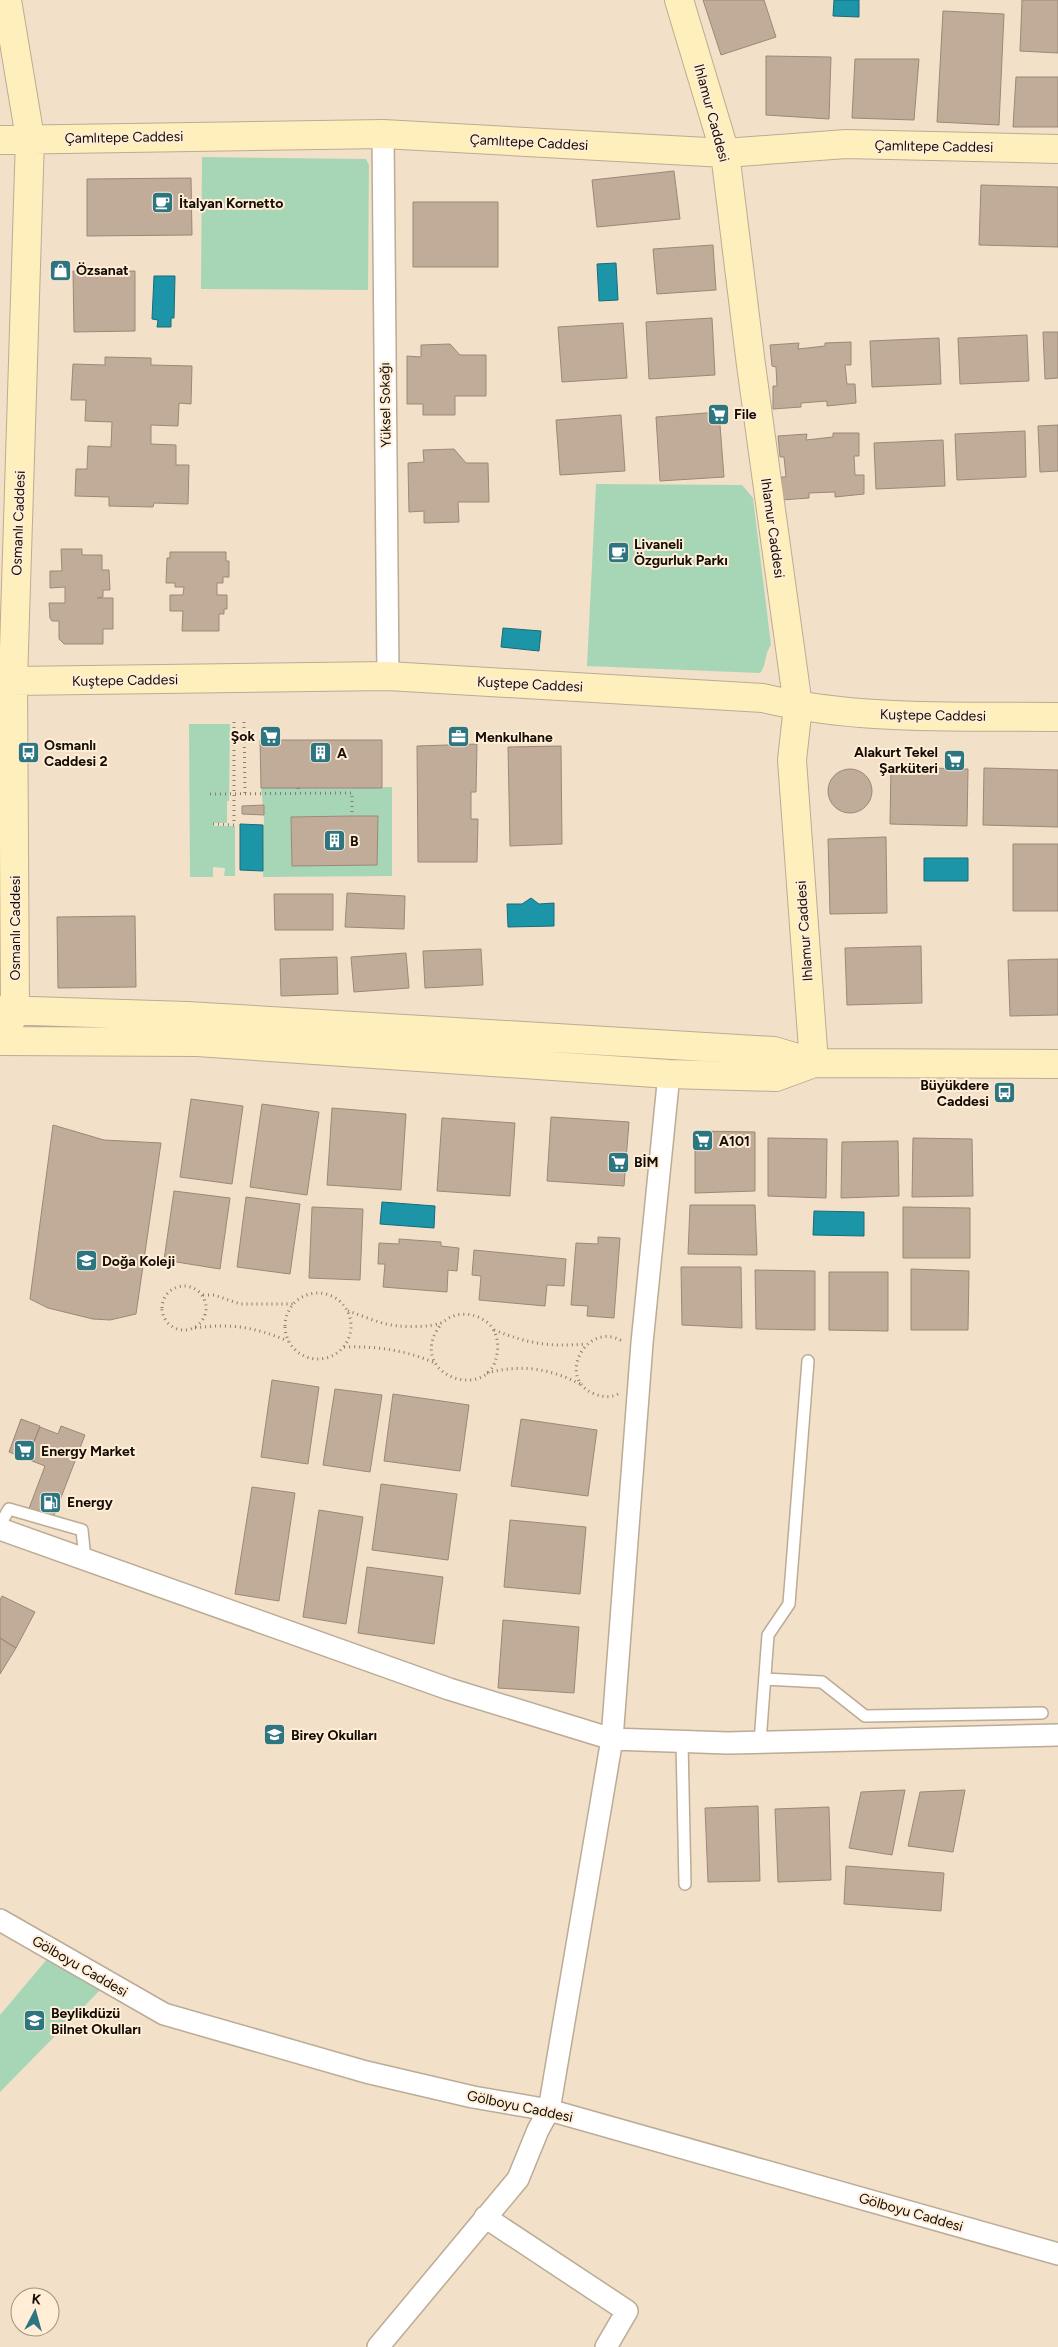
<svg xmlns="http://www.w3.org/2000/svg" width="1058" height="2347" font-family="Figtree,sans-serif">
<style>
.green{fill:#a7d6b6;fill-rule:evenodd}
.water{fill:#1c95a8;stroke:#196c77}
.building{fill:#c1ab99;stroke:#9d8876}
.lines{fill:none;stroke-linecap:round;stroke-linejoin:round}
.lane-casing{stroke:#bcab95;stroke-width:14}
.street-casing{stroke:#bcab95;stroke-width:24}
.secondary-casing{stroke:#bcab95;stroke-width:30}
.path{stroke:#8a7d6e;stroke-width:3;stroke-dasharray:1 4;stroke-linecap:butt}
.lane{stroke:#fff;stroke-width:11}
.street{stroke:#fff;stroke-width:21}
.secondary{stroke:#feefbd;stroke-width:28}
.labels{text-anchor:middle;stroke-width:4;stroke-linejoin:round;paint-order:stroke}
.street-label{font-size:14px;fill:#130d06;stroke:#ffedd6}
.poi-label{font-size:14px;font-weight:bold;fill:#130d06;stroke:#ffedd6;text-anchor:start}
</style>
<rect width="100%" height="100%" fill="#f2e0c9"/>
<path class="green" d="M202,157l164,2 3,6 -1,125 -167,-1z
M596,484l146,1 11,13 18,147c-7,9 -4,20 -11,28l-173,-7z
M189,724h41l-1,77h-2v22h-14v3h22v50h-11l1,-8 -12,-1v10h-23z
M392,787v89l-129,1 1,-62 -3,-27zM377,816v49h-85l-1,-48z
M54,1951l54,31 -108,110v-77z"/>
<path class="water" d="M834,0h25v17l-26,-1z
M616,263l2,37 -19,1 -2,-37z
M154,276h21l-1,42h-3v9h-14l1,-7 -6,-1z
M503,628l38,3 -2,20 -38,-4z
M240,824l23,1v46l-23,-1z
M924,858h44v23h-44z
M531,898l8,6 15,-1v23l-46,1 -1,-23h15z
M382,1202l53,4 -1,22 -54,-4z
M814,1211l50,1v24l-51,-1z"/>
<path class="building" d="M703,0h61l12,37 -55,18z
M1022,0h36v53l-38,-2z
M943,11l61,3 -5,111 -62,-3z
M766,56l65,1 -2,62 -63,-4z
M855,59h64l-5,61 -62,-2z
M1016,77h42v50h-45z
M674,171l6,48 -83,8 -5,-47z
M191,178l1,57 -105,1v-57z
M981,185l77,2v60l-79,-2z
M413,202h85v65h-85z
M713,245l3,45 -59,4 -4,-45z
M73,271h62v60l-61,1z
M712,318l3,57 -66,4 -3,-57z
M623,323l4,55 -65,4 -4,-55z
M1043,332h15v46l-13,1z
M1027,335l2,46 -69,3 -2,-46z
M939,338l2,46 -69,3 -2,-46z
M851,342v23h-6l2,19h8l1,19 -29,3v-5l-26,2v4l-28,2v-23h4l-1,-19 -4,-1 -2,-21 29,-2 -1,6 27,-3v-3z
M450,344l10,11h26v41h-31v19h-32v-11h-16v-48l14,1v-12z
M105,357l46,1v7l41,1 -1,38 -12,-1 -1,23 -27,-1v19l25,1v20h13l-1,39 -34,-1 -1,4 -44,-1v-9l-34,-1 1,-27h11l1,-23 23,1 1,-25 -27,-1 1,-21h-15l2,-36 32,1z
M719,412l5,65 -64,4 -4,-64z
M621,415l4,56 -65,4 -4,-55z
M1058,425v46l-18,1 -2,-46z
M1025,431l1,46 -69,3 -2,-46z
M833,433h26v23h-5l1,19h9v19l-29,3v-5l-26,1v5l-28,2v-23h5l-2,-20h-4l-2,-21 29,-2 -1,6 27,-3z
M943,440l2,46 -69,3 -2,-46z
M454,449l12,14h22l1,39h-31l1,20 -35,1v-12l-15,1 -1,-49 16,-1 -1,-12z
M61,549h21v6h20v15h7l1,20h-7v7l-6,1h16v31h-10v15h-39l-5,-5v-18h-7l-2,-3 -1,-15h16v-16l-15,1v-17h12z
M170,552h56v9h3v16h-6v6h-6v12h10v14h-3v5h-5v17h-37l1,-20h-13v-16h13l1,-8h-9v-4h-9l1,-25h3z
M260,740h122v48h-121z
M477,744l-1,48h-5v27h7l-1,43h-59l-1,-116z
M561,746l1,98 -52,2 -2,-99z
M891,767l77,2 -1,57 -77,-2z
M984,768l74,2v57l-75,-2z
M828 791a22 22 0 1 1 44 0a22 22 0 1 1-44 0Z
M264,805v10l-22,-1v-8z
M352,816h26l-1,49 -85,1 -1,-49z
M886,837l1,76 -57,1 -2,-75z
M1013,844h45v67h-45z
M347,893l58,3 -1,33 -59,-2z
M274,894h59v36h-58z
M135,916l1,71 -78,1 -1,-71z
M921,946l1,57 -75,2 -2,-57z
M481,949l2,36 -58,3 -2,-37z
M406,953l3,35 -55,4 -3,-35z
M337,957l1,37 -57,2 -1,-37z
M1058,959v56l-48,1 -2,-56z
M191,1099l52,7 -11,78 -52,-7z
M262,1104l57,8 -12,83 -57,-8z
M332,1108l74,6 -5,76 -74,-5z
M551,1117l78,5 -5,64 -77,-5z
M442,1118l73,5 -5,73 -73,-5z
M53,1125l51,15 57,3 -25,171 -26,6 -17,-1 -45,-11 -18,-9z
M695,1131l60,1v59l-60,2z
M768,1138l59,1 -1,59 -58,-2z
M913,1138l59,1 1,57 -61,1z
M898,1141l1,55 -58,2 1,-56z
M174,1191l56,7 -10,71 -56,-9z
M246,1197l54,7 -10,70 -53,-7z
M690,1205h65l2,50 -69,-1z
M312,1207l51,2 -3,71 -51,-2z
M903,1207l67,1v50h-67z
M598,1237l22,1 -6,80 -27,-2 1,-10 -17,-1 5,-62 22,1z
M399,1239l42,3v4l18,2 -2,23 -9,-1 -1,22 -64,-5 2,-23h-7l1,-21 20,1z
M474,1250l92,9 -2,27 -17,-1 -2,21 -66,-6 2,-24 -9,-1z
M681,1267h60l1,61 -60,-3z
M911,1269l58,2 -1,59h-57z
M755,1270l60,1v59l-59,-1z
M829,1272h59v59l-59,-1z
M272,1380l47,7 -11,77 -47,-7z
M335,1389l47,6 -12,77 -47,-7z
M393,1394l76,11 -9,66 -76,-10z
M21,1419l19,7 -13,33 -18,-7z
M521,1419l76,11 -9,66 -77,-10z
M61,1426l24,9 -33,86 -24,-10 17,-45 -18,-7 13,-32 18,7z
M381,1484l76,10 -9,66 -76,-10z
M252,1487l43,6 -16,108 -44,-7z
M319,1510l44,7 -17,107 -43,-7z
M510,1520l76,7 -6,67 -76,-7z
M367,1567l76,10 -9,67 -76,-11z
M2,1596l33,16 -19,36 -16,-10v-38z
M503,1620l76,7 -5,66 -76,-5z
M0,1638l16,10 -16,26z
M905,1790l-13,65 -43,-7 12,-56z
M965,1790l-12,62 -45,-6 12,-54z
M758,1806l2,75 -52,1 -3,-74z
M829,1807l2,73 -53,2 -3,-73z
M846,1866l98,7 -3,38 -97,-7z"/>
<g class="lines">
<defs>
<path id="lane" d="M0,1525l9,-16 73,21 3,29
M765,1679l57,3 43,34 177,-3
M682,1742l3,142
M760,1742l8,-107 21,-31 19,-243"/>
<path id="street" d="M383,134l5,542
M0,1529l449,160 163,50 116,4 330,-8
M0,1920l164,94 202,58 107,25 76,13 509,144
M485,2217l142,94 -21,36
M378,2347l140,-168 20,-49 11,-20 63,-371 30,-396 27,-269"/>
<path id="secondary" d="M679,0l46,153 26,212 47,341 -6,54 22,303
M0,140l383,-6 342,19 121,-9 212,5
M0,683l13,-2 375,-5 375,22c96,23 197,18 295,19
M0,1010l187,6 587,35 40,12 244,1
M0,1041l197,1 472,32 107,3 38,-14
M2,1041l13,-31 -2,-329 17,-543 -23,-138"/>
</defs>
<use href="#lane" class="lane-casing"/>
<use href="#street" class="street-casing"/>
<use href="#secondary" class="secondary-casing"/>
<path class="path" d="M234,722v20
M244,722l1,72
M298,788v5
M210,794l142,-1v23
M213,824l21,1v-81
M162 1308a22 22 0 1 1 44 0a22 22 0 1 1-44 0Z
M285 1326a33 33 0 1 1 66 0a33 33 0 1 1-66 0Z
M203,1295h11l26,9h53
M348,1311c16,5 34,14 51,15 13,1 31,1 42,-3 4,-2 7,-5 10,-6 13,-6 29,-2 39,8 7,8 9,19 7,29 -7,51 -96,20 -55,-31
M195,1328c36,-5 59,-1 93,13
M494,1330c36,14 54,17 93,14
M344,1347c33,-1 61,3 91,16
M487,1373c34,-9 63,-5 95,12
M618,1394c-8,4 -15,3 -23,0 -40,-14 -9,-74 27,-53"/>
<use href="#lane" class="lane"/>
<use href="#street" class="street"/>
<use href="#secondary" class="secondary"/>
</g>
<defs>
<symbol id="cafe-square" viewBox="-11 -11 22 22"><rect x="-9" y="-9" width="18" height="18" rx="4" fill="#2d7580" stroke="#ffedd6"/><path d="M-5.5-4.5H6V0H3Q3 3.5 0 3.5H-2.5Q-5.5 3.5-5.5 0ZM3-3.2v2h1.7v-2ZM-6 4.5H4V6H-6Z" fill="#fff"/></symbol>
<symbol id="shop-square" viewBox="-11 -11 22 22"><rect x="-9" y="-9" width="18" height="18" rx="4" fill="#2d7580" stroke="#ffedd6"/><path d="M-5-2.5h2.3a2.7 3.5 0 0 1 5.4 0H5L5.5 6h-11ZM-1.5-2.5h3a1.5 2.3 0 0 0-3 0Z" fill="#fff"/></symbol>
<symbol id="supermarket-square" viewBox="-11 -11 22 22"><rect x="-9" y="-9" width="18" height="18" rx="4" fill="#2d7580" stroke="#ffedd6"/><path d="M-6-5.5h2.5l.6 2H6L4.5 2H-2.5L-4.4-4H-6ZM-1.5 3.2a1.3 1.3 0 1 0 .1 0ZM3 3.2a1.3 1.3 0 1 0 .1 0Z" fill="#fff"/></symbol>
<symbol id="office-square" viewBox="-11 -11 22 22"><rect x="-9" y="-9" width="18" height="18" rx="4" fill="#2d7580" stroke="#ffedd6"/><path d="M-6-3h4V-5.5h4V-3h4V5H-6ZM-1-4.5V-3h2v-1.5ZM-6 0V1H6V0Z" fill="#fff"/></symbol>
<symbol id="bus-square" viewBox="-11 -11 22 22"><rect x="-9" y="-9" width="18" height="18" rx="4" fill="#2d7580" stroke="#ffedd6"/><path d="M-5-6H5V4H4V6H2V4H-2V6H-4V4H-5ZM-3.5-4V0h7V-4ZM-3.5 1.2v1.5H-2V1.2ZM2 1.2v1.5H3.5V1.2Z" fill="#fff"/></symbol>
<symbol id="building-square" viewBox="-11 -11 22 22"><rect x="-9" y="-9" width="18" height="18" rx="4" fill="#2d7580" stroke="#ffedd6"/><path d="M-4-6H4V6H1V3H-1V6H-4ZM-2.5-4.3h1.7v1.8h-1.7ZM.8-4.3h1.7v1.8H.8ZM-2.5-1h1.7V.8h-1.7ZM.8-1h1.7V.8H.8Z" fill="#fff"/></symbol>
<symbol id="school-square" viewBox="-11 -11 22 22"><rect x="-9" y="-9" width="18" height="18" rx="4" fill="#2d7580" stroke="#ffedd6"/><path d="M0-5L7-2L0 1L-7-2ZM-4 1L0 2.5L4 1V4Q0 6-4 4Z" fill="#fff"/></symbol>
<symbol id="fuel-square" viewBox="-11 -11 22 22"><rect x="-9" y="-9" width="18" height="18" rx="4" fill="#2d7580" stroke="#ffedd6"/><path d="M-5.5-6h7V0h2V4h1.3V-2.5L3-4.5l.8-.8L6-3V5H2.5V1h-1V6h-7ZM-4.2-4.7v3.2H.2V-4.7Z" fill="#fff"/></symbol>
</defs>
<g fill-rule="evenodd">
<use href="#cafe-square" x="150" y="190" width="25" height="25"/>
<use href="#shop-square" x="48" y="258" width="25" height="25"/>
<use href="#supermarket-square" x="706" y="402" width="25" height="25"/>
<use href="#cafe-square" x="606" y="540" width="25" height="25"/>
<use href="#supermarket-square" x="258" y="724" width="25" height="25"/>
<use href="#office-square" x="446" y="724" width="25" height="25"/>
<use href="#bus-square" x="16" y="740" width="25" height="25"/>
<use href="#building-square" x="308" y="740" width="25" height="25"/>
<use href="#supermarket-square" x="942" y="748" width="25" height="25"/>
<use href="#building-square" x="322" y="828" width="25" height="25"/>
<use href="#bus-square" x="992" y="1080" width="25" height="25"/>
<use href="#supermarket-square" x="690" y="1128" width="25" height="25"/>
<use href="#supermarket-square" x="606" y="1150" width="25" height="25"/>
<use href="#school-square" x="74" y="1248" width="25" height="25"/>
<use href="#supermarket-square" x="12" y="1438" width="25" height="25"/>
<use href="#fuel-square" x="38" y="1490" width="25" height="25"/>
<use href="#school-square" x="262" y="1722" width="25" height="25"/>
<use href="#school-square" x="22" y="2008" width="25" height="25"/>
</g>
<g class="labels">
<g class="street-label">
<text transform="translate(712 113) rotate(75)" y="5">Ihlamur Caddesi</text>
<text transform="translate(124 137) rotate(-1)" y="5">Çamlıtepe Caddesi</text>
<text transform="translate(529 142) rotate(3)" y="5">Çamlıtepe Caddesi</text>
<text transform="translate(934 146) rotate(1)" y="5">Çamlıtepe Caddesi</text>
<text transform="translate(385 405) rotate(-91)" y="5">Yüksel Sokağı</text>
<text transform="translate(18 523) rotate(-88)" y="5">Osmanlı Caddesi</text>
<text transform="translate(773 528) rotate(82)" y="5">Ihlamur Caddesi</text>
<text transform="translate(125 680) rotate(-1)" y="5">Kuştepe Caddesi</text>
<text transform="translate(530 684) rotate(3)" y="5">Kuştepe Caddesi</text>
<text transform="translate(933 715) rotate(1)" y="5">Kuştepe Caddesi</text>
<text transform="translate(15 928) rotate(-90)" y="5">Osmanlı Caddesi</text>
<text transform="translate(804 931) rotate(-94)" y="5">Ihlamur Caddesi</text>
<text transform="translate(80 1966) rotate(30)" y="5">Gölboyu Caddesi</text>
<text transform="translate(520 2106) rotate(12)" y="5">Gölboyu Caddesi</text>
<text transform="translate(911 2212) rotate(16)" y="5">Gölboyu Caddesi</text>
</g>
<g class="poi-label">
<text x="179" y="208">İtalyan Kornetto</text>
<text x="76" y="275">Özsanat</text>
<text x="734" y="419">File</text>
<text x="634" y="549">Livaneli<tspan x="634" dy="16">Özgurluk Parkı</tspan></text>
<text x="255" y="741" text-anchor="end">Şok</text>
<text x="475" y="742">Menkulhane</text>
<text x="44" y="750">Osmanlı<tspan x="44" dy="16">Caddesi 2</tspan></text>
<text x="938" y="757" text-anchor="end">Alakurt Tekel<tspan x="938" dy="16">Şarküteri</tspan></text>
<text x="337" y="758">A</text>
<text x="350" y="846">B</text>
<text x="989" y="1090" text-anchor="end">Büyükdere<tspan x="989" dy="16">Caddesi</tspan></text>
<text x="719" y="1146">A101</text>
<text x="634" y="1167">BİM</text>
<text x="102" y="1266">Doğa Koleji</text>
<text x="41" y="1456">Energy Market</text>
<text x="67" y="1507">Energy</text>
<text x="291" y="1740">Birey Okulları</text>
<text x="51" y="2018">Beylikdüzü<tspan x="51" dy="16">Bilnet Okulları</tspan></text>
</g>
</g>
<g transform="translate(35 2312) rotate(6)"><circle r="24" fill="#ffedd6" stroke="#a19383"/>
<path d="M0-4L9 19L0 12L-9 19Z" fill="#2d7580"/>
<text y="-8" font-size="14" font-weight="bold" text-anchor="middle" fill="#130d06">K</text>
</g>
</svg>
